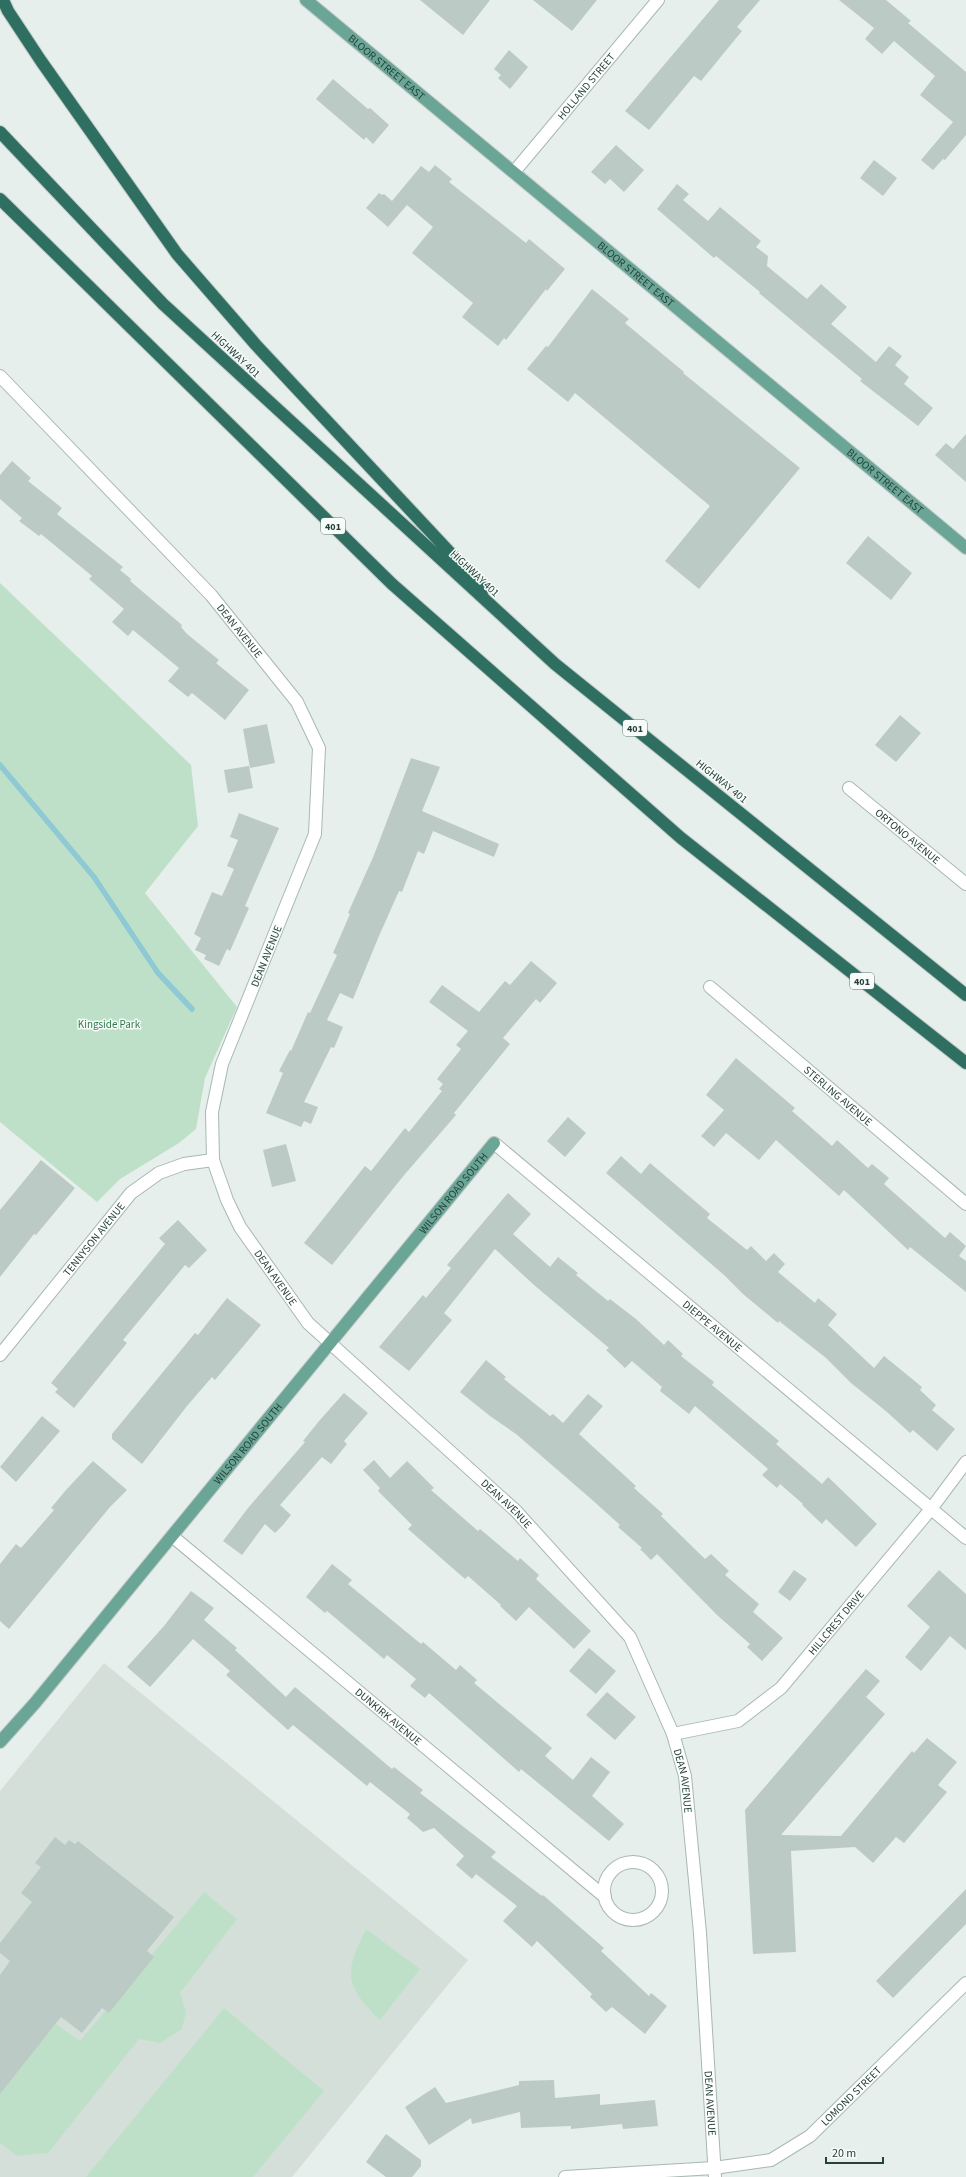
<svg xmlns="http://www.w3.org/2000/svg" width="966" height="2177" font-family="'Source Sans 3',sans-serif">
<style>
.built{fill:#d4dfda}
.green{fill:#bfe0c8}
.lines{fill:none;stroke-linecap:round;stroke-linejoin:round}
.stream{stroke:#8ec9d4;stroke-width:5.5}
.building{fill:#bbcac4}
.minor-casing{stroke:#a8b8b2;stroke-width:14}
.major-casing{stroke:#c2cac8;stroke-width:14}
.highway-casing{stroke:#c2cac8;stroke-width:14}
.minor{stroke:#fff;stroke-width:12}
.major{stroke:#6aa596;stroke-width:12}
.highway{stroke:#2f6f62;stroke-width:12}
.labels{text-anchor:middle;stroke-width:3;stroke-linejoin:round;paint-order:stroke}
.shield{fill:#f7fbf9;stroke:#637a73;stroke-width:1}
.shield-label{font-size:10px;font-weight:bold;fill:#24423a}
.street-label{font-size:11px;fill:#24423a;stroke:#f7fbf9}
.park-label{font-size:11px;fill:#2d7a4b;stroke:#f7fbf9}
</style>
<rect width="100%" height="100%" fill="#e6efeb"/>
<path class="built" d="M104,1663l364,297 -176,217h-292v-386z"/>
<path class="green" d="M0,583l191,182 7,61 -53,67 92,114 -32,71 -9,51 -17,14 -59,36 -23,23 -97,-80z
M204,1892l33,27 -57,74 6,19 -4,17 -22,14 -21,-4 -91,114 -31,3 -17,-13v-53l56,-66 24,17z
M366,1929l54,40 -40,51c-36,-35 -36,-47 -14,-91z
M224,2008l100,83 -71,86h-167z"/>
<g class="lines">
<path class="stream" d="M0,765l94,112 64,96 34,36"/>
</g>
<path class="building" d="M420,0h70l-27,35z
M533,0h64l-25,31z
M719,0h41l-23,27 5,4 -41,50 -7,-5 -45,54 -24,-19z
M839,0h47l25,21 -3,2 58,49v63l-21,25 -2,-1 -10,11 -12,-10 32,-38 -33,-27 15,-19 -41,-35 -12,13 -17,-15 9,-11z
M509,50l19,17 -18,22 -12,-11 3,-3 -7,-6z
M333,79l35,30 2,-1 19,17 -16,19 -7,-7 -2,3 -48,-41z
M616,145l28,25 -20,22 -14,-13 -5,5 -14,-12z
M874,160l23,18 -14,18 -23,-18z
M435,165l17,14 -3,3 77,61 3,-4 36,30 -18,22 -1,-2 -40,51 -2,-2 -6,8 -36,-29 11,-14 -61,-50 21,-26 -26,-22 -19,22 -22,-19 13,-15 3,2 2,-1 8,7 29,-35 8,6z
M677,184l12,10 -6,6 25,21 12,-14 41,34 -5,6 12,9 -1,10 40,33 14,-15 26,23 -16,17 45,38 13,-16 13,10 -7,9 14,12 -5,7 29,24 -15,18 -58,-45 2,-2 -103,-86 1,-1 -44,-36 -2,2 -57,-49z
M592,289l37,30 -4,4 59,49 -1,1 117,95 -101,121 -34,-28 45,-55 -135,-113 -7,9 -41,-33 19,-23 2,1z
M966,434v48l-31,-27 11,-12 7,6z
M12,461l19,17 -3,3 34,27 -5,6 66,53 -3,3 11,9 -1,2 52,44 -1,2 6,7 32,26 -3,3 33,27 -24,30 -33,-27 -4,4 -20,-16 11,-13 -46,-38 -5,6 -16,-14 12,-13 -35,-30 3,-3 -51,-42 -2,2 -20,-15 3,-3 -22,-19v-24z
M868,536l44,37 -21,27 -45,-37z
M900,715l21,18 -25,29 -21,-17z
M267,724l8,39 -25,5 -7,-39z
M411,758l29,9 -18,44 77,33 -5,13 -61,-26 -9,23 -6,-3 -16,41 -3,-1 -20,45 -26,63 -13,-6 -13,27 16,7 -9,21 -3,-1 -27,55 14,5 -7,17 -7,-3 -3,6 -35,-14 17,-40 -4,-2 11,-21 1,1 17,-39 2,1 27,-58 -4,-2 17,-39 -2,-1 26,-58z
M249,766l4,22 -25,5 -4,-23z
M239,813l40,15 -34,78 4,2 -19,43 -3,-2 -8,17 -15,-7 2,-4 -11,-5 6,-12 -7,-4 18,-42 10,4 12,-27 -7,-3 11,-26 -8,-3z
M531,961l26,22 -17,20 -4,-4 -33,39 7,6 -56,69 2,2 -51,59 -73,91 -28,-22 61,-77 6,5 34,-43 4,4 33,-41 -3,-2 4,-5 -6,-5 24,-30 -5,-4 12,-14 -39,-29 13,-17 37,27 26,-31 5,4z
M736,1058l59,50 -3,3 40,35 5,-6 31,28 4,-4 17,14 -5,6 61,54 5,-6 16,14 -7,10 7,5v31l-56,-45 -2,3 -64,-60 -5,6 -63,-56 -17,20 -33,-27 -12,14 -13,-11 23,-26 -18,-15z
M568,1117l18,16 -21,24 -18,-16z
M286,1144l10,37 -24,6 -9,-37z
M621,1156l20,18 9,-11 60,51 -3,4 40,32 4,-4 15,15 8,-8 11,11 -7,8 37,31 3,-5 19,16 -9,11 46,43 10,-12 38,31 -2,3 16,15 -4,5 23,19 -18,22 -24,-21 -3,3 -23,-21 -36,-29 -25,-25 -47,-37 -1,2 -35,-29 -19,-19 -118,-102z
M41,1160l34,28 -39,47 -2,-1 -34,43v-67z
M508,1193l23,21 -18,20 37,33 8,-10 20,16 -2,2 32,26 2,-2 26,20 28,26 4,-5 15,14 -2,2 33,26 -2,3 67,56 -3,3 46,40 6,-7 49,47 -21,23 -30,-28 -4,5 -20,-19 1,-1 -23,-20 -3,4 -15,-13 6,-6 -73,-63 -6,8 -29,-23 2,-4 -30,-26 -7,7 -19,-18 3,-2 -75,-63 -39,-36 -51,64 8,7 -43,51 -30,-24 44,-52 3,3 25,-30 -4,-3z
M178,1220l29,30 -18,18 -4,-3 -62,75 4,3 -53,65 -19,-16 3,-3 -7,-6 114,-139 -6,-6z
M227,1298l34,27 -46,55 -3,-3 -25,29 -45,58 -30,-25v-5l83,-101 3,2z
M486,1360l20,17 -2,2 46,37 3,-2 10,9 25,-29 15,12 -24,28 57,52 -2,2 29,26 -2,2 44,43 6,-5 18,17 -4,4 34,29 -6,8 30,26 -21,23 -15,-14 3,-3 -33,-29 -60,-61 -6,6 -11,-11 2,-1 -24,-21 2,-2 -30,-27 -74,-64 -26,-18 -30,-24z
M344,1393l24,20 -24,28 3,3 -16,20 -9,-7 -42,48 11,10 -8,10 -8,8 -10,-9 -23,31 -19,-14 25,-33 57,-66 -2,-1 16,-20z
M42,1416l18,15 -44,51 -16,-15z
M374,1460l16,18 17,-17 27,27 -3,2 47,41 2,-2 38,32 2,-3 19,17 -3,4 55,52 -17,18 -45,-42 -13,14 -16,-15 1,-1 -33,-29 -3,3 -57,-50 4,-4 -34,-34 2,-3 -17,-18z
M93,1461l34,29 -17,17 -101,122 -9,-8v-57l16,-20 5,4 33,-38 -3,-2 15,-18z
M332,1564l20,16 -4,4 73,60 2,-2 33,28 4,-5 17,15 -3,3 78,65 -7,8 28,24 18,-23 19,15 -18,24 32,28 -15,17 -88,-72 -2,3 -90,-79 -4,5 -15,-12 6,-7 -29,-24 -3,4 -57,-48 -2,2 -19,-16z
M794,1570l13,9 -17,22 -12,-9z
M939,1570l27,24v56l-16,-14 -29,35 -16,-14 25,-30 -23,-21z
M191,1591l23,17 -10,12 33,28 -2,2 51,47 9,-10 97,82 2,-2 29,23 -3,3 76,59 -5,5 51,39 1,-1 61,53 -3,3 48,45 2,-3 16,13 -22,28 -33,-27 -6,5 -16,-15 2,-3 -55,-53 -5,6 -29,-26 14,-15 -41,-32 -4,5 -16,-14 8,-9 -30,-28 -11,4 -16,-14 3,-4 -40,-32 -3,4 -74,-61 -5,5 -62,-55 4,-4 -37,-32 -43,48 -23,-20 37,-41z
M589,1648l27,23 -20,23 -27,-23z
M866,1669l14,12 -14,16 19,17 -104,121 60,1 71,-85 2,2 13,-15 30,24 -19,23 9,7 -43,51 -8,-6 -23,26 -18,-16 -64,4 5,101 -43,2 -8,-144z
M607,1692l29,25 -21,23 -29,-25z
M55,1837l10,8 4,-5 6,4 3,-3 96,76 -27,34 7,6 -45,56 -7,-5 -20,25 -21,-16 -61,77v-119l10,-14 -10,-8v-10l32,-41 -11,-9 20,-26 -6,-4z
M966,1889v35l-73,74 -17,-17z
M554,2080l1,18 45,-4v11l55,-5 3,26 -35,3 -1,-5 -51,5v-3l-50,2 -1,-16 -48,12 -1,-6 -42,27 -24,-38 30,-20 11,16 73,-18v-4z
M386,2134l35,26v6l-9,11h-26l-20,-15z"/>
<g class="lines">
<defs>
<g id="minor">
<path id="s1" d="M514,172l144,-172"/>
<path id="s2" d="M0,376l211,219 86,107 22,46 -4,86 -93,230 -10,48 1,48 14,40 13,27 68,96 208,188 114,126 43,97 12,42 15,157 15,244"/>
<path id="s3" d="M849,788l117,96"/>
<path id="s4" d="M710,987l256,217"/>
<path id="s5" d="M494,1143l472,395"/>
<path id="s6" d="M0,1355l131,-162 28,-20 25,-9 29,-4"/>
<path id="s7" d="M172,1536l433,361"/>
<path id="s8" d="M673,1734l65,-13 43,-33 150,-179 35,-47"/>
<circle cx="633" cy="1891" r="29"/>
<path id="s9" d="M565,2177l149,-9 57,-8 39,-24 156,-153"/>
</g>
<g id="major">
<path id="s10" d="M306,0l660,548"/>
<path id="s11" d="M0,1742l35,-39 459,-560"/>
</g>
<path id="highway" d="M3,0l5,11 33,50 136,193 79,91 228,244
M0,132l163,172 392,360 411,331
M0,199l392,385 289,254 285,225"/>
</defs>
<use href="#minor" class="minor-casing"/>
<use href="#major" class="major-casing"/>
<use href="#highway" class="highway-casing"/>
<use href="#minor" class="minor"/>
<use href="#major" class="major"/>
<use href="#highway" class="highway"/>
</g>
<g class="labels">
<g class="shield">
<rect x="321" y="518" width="24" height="16" rx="3"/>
<rect x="623" y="720" width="24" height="16" rx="3"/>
<rect x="850" y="973" width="24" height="16" rx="3"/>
</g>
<g class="shield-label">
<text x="333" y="530">401</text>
<text x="635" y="732">401</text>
<text x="862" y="985">401</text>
</g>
<g class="street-label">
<text dy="4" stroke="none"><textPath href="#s10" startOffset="105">BLOOR STREET EAST</textPath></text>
<text dy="4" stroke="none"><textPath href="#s1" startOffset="112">HOLLAND STREET</textPath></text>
<text dy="4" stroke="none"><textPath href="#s10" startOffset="429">BLOOR STREET EAST</textPath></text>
<text transform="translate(236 354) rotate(43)" y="4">HIGHWAY 401</text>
<text dy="4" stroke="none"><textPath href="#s10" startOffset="753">BLOOR STREET EAST</textPath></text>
<text transform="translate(475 573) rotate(43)" y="4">HIGHWAY 401</text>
<text dy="4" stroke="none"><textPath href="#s2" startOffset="350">DEAN AVENUE</textPath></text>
<text transform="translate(722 781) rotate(39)" y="4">HIGHWAY 401</text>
<text dy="4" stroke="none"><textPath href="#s3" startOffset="76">ORTONO AVENUE</textPath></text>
<text transform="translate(266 956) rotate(-68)" y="4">DEAN AVENUE</text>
<text dy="4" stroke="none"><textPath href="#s4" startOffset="168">STERLING AVENUE</textPath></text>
<text dy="4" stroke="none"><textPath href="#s11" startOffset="712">WILSON ROAD SOUTH</textPath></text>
<text dy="4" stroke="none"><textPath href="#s6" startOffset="149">TENNYSON AVENUE</textPath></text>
<text dy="4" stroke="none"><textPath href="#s2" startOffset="1058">DEAN AVENUE</textPath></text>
<text dy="4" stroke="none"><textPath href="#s5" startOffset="285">DIEPPE AVENUE</textPath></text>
<text dy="4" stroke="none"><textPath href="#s11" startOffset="388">WILSON ROAD SOUTH</textPath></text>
<text dy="4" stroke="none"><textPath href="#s2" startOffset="1382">DEAN AVENUE</textPath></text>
<text dy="4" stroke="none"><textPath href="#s8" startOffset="206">HILLCREST DRIVE</textPath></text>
<text dy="4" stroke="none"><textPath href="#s7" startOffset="282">DUNKIRK AVENUE</textPath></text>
<text dy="4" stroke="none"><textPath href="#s2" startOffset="1718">DEAN AVENUE</textPath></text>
<text dy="4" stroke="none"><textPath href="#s9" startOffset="310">LOMOND STREET</textPath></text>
<text dy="4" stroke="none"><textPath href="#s2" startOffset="2042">DEAN AVENUE</textPath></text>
</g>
<g class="park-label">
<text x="109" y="1028">Kingside Park</text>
</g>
</g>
<path d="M826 2157v6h57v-6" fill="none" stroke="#24423a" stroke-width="2"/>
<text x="832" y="2157" font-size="12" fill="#24423a" stroke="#f7fbf9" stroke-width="3" paint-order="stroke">20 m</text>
</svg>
